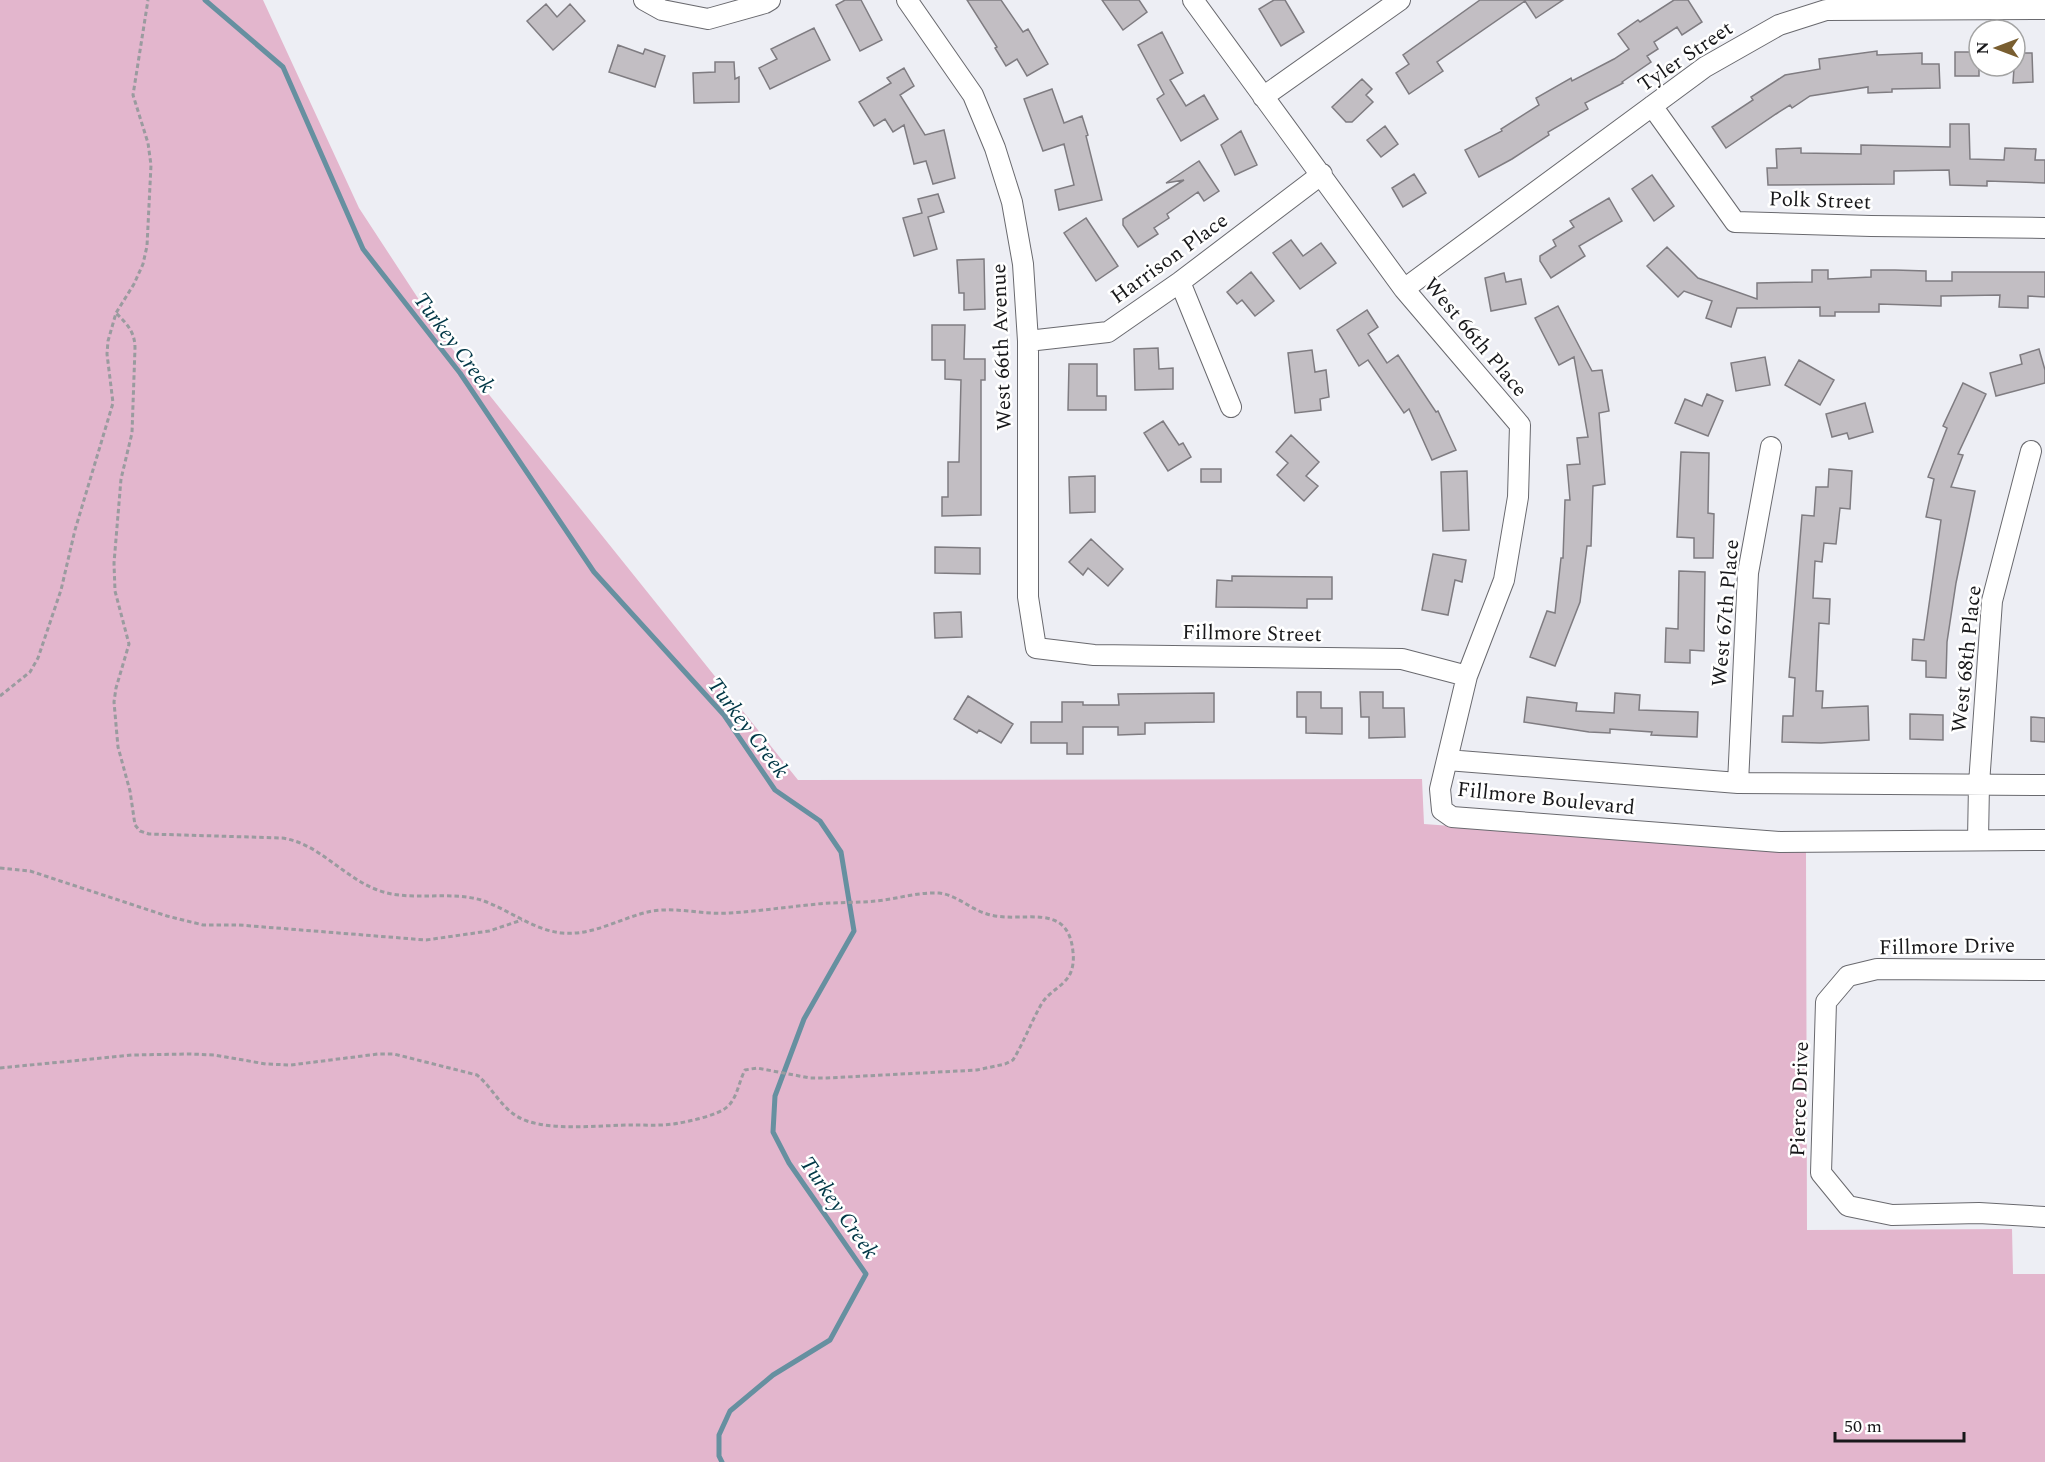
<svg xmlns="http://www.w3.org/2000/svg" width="2045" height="1462" font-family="Spectral,serif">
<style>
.green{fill:#e3b6cd}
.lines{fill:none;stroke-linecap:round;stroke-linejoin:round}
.stream{stroke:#6690a0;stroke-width:5}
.building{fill:#c2bec3;stroke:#7f7c81;stroke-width:1.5}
.street-casing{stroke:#69696e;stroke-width:22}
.path{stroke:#9a9b9f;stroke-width:3;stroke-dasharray:4.5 3;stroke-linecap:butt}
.street{stroke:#fff;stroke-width:20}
.labels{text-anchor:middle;stroke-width:5;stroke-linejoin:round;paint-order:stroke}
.street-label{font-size:21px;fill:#18181a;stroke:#fff}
.water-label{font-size:22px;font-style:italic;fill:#003746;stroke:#fff}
</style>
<rect width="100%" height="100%" fill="#edeef4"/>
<path class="green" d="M0,0h263l96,208 87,133 352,439 624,-1 2,45 335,25 47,2 1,379 205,-1 1,45h32v188h-2045z"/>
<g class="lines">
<path class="stream" d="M205,0l78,67 80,182 97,124 134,199 130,143 51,75 45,31 21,31 13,79 -50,88 -29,77 -2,36 16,31 77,111 -36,66 -57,35 -43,36 -11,24v21l3,6"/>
</g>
<path class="building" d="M845,0h16l21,40 -22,11 -24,-46z
M967,0h34l22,32 5,-3 20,35 -21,12 -10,-17 -11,7 -11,-18 2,-1z
M1102,0h37l8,12 -24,18z
M1274,0h11l19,32 -23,14 -22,-37z
M1480,0h83l-27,18 -11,-17 -88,61 6,9 -34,23 -13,-21 13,-9 -6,-9z
M1674,0h14l14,22 -20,13 -5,-8 -23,15 4,7 -11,7 4,6 -29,20 1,1 -38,20 3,6 -40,23 1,3 -37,24 -33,18 -14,-27 37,-19 -1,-2 38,-24 -3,-7 35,-20 1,3 42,-22 15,-10 -11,-15 20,-14 2,2z
M546,4l11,13 13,-13 15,17 -32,29 -26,-29z
M814,28l16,32 -60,29 -11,-21 18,-9 -6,-10z
M1162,32l21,41 -13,7 16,26 18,-11 14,24 -37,22 -24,-42 7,-5 -26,-49z
M618,45l25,9 2,-5 20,7 -10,31 -46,-15z
M1877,51v4l45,-2v11h17l1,24 -48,1v3l-24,1v-6l-58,9 -18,12 -2,-3 -14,9 -50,34 -14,-21 41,-27 -2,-3 34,-22 35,-6 -1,-10z
M1955,52h24v24h-24z
M2015,53h17l1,29 -20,1z
M715,62h19l1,17 4,-2v25l-45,1 -1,-30 22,-1z
M904,68l10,18 -14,9 25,40 19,-5 11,48 -22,6 -7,-23 -12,3 -10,-39 -11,7 -8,-13 -11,7 -15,-24 32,-19 -4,-5z
M1362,79l10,10 -6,6 7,7 -21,20h-6l-14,-15z
M1052,89l12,34 18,-7 6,19 -2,1 16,64 -43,10 -4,-20 19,-5 -10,-41 -21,7 -19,-52z
M1950,124h19l1,35 34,1 1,-12 31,1 -1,11h10v23l-58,-2v5l-37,-1 -1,-15 -55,1v13l-126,1 -1,-17h10l-1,-19 25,-1v5l60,1v-9l89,2z
M1385,126l13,18 -17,13 -14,-17z
M1241,131l16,34 -22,10 -14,-30z
M1199,161l20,30 -15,10 -6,-9 -31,22 2,4 -15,10 4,6 -20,13 -15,-22v-6l61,-39 -18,3z
M1414,174l12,19 -23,14 -11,-19z
M1652,175l22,31 -20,15 -22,-32z
M938,194l6,18 -16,5 9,32 -23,7 -11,-38 19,-5 -4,-14z
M1609,198l13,23 -43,25 6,10 -34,22 -11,-17v-5l16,-10 -3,-6 21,-13 -4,-6z
M1086,218l32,48 -22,15 -32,-48z
M1291,240l12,16 18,-13 15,20 -36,26 -27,-36z
M1667,247l31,31 59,21v-16l55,-1v-12h16v9l43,-2v-7h24l31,1v10h26v-9h93v25l-17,-1v12l-29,-1 1,-12 -59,1v10l-62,-2v8h-44v4h-15v-9l-83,1 -6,19 -25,-9 6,-17 -28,-10 -6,6 -31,-31z
M984,259l1,50 -21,1v-17h-5l-2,-33z
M1251,272l23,29 -19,15 -13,-16 -5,4 -10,-12z
M1504,273l2,9 15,-3 5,25 -35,7 -6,-33z
M1558,306l34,65 10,-1 7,41 -10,2 6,71 -12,2 -2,60h-4l-7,56 -25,64 -25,-9 17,-46 8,2 6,-55h2l2,-58h5l-3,-35 13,-1 -3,-26 11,-1 -14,-80 -15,8 -24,-47z
M1367,310l11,17 -10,7 19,29 11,-8 38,57 2,-1 18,39 -24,10 -23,-51 -5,4 -36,-53 -9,6 -22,-36z
M932,325h33l-1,34h21v21h-4v135l-39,1v-19h6v-35h11l2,-82 -16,-1v-19h-13z
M1158,348l1,21 14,-1v21l-38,1 -1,-41z
M2039,349l6,21v13l-49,13 -6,-23 32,-9 -2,-9z
M1312,350l3,22 11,-2 3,27 -9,2 1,11 -26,3 -7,-60z
M1765,357l5,28 -34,6 -5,-28z
M1799,360l35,20 -14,25 -35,-20z
M1069,364h28v32h9v14h-38z
M1963,383l23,11 -28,60 5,1 -12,32 24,4 -19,92 -9,59 -1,36 -20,-1v-16l-14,-1 1,-21 11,1 17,-120 -15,-3 8,-38 -6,-2 19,-49 -4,-2z
M1707,394l16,7 -15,35 -33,-13 10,-24 17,7z
M1865,403l8,29 -24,7 -2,-6 -15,4 -6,-23z
M1163,421l16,24 4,-2 8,14 -23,14 -24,-38z
M1291,435l28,27 -13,14 12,10 -14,15 -27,-26 11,-12 -12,-11z
M1681,452l28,1 -1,60 6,1 -1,44h-19v-20l-17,-1z
M1201,469h20v13h-20z
M1829,469l23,2 -2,38 -10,-1 -4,36 -12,-1 -2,19 -7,-1 -2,37 17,1 -1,25 -10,-1 -3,68h7l-1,17 46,-2 1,34 -48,3 -39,-1 1,-26h10l2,-38 -6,-1 13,-162 12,1 2,-29h12z
M1467,471l2,59 -26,1 -2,-59z
M1095,476v36l-25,1 -1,-36z
M1091,539l32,30 -15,17 -20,-18 -5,7 -14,-13z
M935,547l45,1v26l-45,-1z
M1433,554l33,6 -4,22 -7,-2 -7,35 -26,-5z
M1679,571l26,1 -1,79 -14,-1v13l-25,-1 1,-34 12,1z
M1232,576l100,1v22h-25v9l-91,-1 1,-27 15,1z
M961,612l1,25 -27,1 -1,-25z
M1297,692h24v16h21v26l-36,-1v-16h-9z
M1360,692h23v16h21l1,29 -36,1v-21h-8z
M1214,693v29l-69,1v11l-27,1v-8h-35v27h-16v-11h-36v-21h31v-20h21v3h36l-1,-11z
M1615,693l25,2 -1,15 59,2 -1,25 -46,-2 1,-3 -42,-3v4l-21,-1 -65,-10 3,-25 50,6 -1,8 38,2z
M968,696l45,28 -12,19 -22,-13 -2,3 -23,-14z
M1910,714l33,1v25l-33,-1z
M2031,717l14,1v24l-14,-1z"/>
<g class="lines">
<defs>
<path id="street" d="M644,0l18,10 46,9 57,-16 5,-3
M907,0l66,95 22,53 17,54 11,62 5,77v256l8,51 58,7 308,4 65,17
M1193,0l211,289 116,136 -2,72 -14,83 -37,96 -27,113 2,21 10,7 328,25 265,-2
M1263,97l137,-97
M1652,106l83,116 136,4 174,2
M1180,282l51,125
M1404,289l301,-222 74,-42 47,-15 219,-1
M1028,341l80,-9 72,-50 142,-108
M1447,760l291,23 307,2
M1738,783l10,-210 23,-126
M1978,840l1,-56 13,-183 39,-150
M2045,970l-168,-1 -29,7 -22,26 -5,171 27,33 44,9 87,-2 66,4"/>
</defs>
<use href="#street" class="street-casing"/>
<path class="path" d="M0,696l30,-24 8,-14 23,-68 14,-60 38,-127 -6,-49 1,-13 8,-28 18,-29 9,-20 4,-18 4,-81 -3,-22 -15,-48 15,-95
M0,868l30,3 137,45 36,9h36l187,15 63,-9 33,-11
M0,1068l132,-13 58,-1 24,1 52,9 25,1 87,-11h16l83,21c18,15 26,38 50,46 29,10 75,4 106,4 15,0 31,1 46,-2 12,-2 39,-8 48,-16 10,-8 12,-26 18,-37l12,-2 53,10h17l150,-8 28,-6 8,-4c11,-18 18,-38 29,-57 7,-11 20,-16 27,-27 4,-7 5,-16 4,-24 -5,-53 -52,-27 -86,-38 -17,-5 -30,-19 -48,-21 -22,-1 -42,6 -63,8 -19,2 -39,1 -59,3 -29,3 -58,7 -87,9 -25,2 -53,-6 -78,-2 -30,6 -58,25 -90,22 -29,-3 -54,-24 -81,-33 -34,-10 -73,3 -106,-11 -34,-14 -57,-46 -93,-51l-133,-4 -9,-3 -5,-6 -5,-34 -12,-44 -4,-45 2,-14 13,-44 -14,-53 -1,-28 7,-84 11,-46 3,-85c0,-16 -8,-24 -19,-35"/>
<use href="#street" class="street"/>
</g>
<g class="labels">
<g class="street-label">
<text transform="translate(1685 56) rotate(-34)" y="7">Tyler Street</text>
<text transform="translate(1820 200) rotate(2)" y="7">Polk Street</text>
<text transform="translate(1169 258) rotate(-36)" y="7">Harrison Place</text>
<text transform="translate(1476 337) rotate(50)" y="7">West 66th Place</text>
<text transform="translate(1001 347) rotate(-92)" y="7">West 66th Avenue</text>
<text transform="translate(1725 613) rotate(-85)" y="7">West 67th Place</text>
<text transform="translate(1252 633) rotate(1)" y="7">Fillmore Street</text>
<text transform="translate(1966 659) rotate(-84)" y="7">West 68th Place</text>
<text transform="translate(1546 798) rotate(6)" y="7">Fillmore Boulevard</text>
<text transform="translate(1947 946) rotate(-1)" y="7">Fillmore Drive</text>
<text transform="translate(1799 1099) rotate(-88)" y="7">Pierce Drive</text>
</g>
<g class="water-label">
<text transform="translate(455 342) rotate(53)" y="8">Turkey Creek</text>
<text transform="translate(749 727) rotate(53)" y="8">Turkey Creek</text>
<text transform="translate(840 1207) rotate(55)" y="8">Turkey Creek</text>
</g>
</g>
<g transform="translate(1997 48) rotate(270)"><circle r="28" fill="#ffffff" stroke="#a3a3a3" stroke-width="1.5"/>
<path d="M0-4.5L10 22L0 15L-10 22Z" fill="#795e30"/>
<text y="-9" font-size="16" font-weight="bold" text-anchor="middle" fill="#18181a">N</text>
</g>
<path d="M1835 1432v9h129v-9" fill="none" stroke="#18181a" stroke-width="3"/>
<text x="1844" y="1432" font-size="18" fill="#18181a" stroke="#ffffff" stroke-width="4.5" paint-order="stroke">50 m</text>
</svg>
